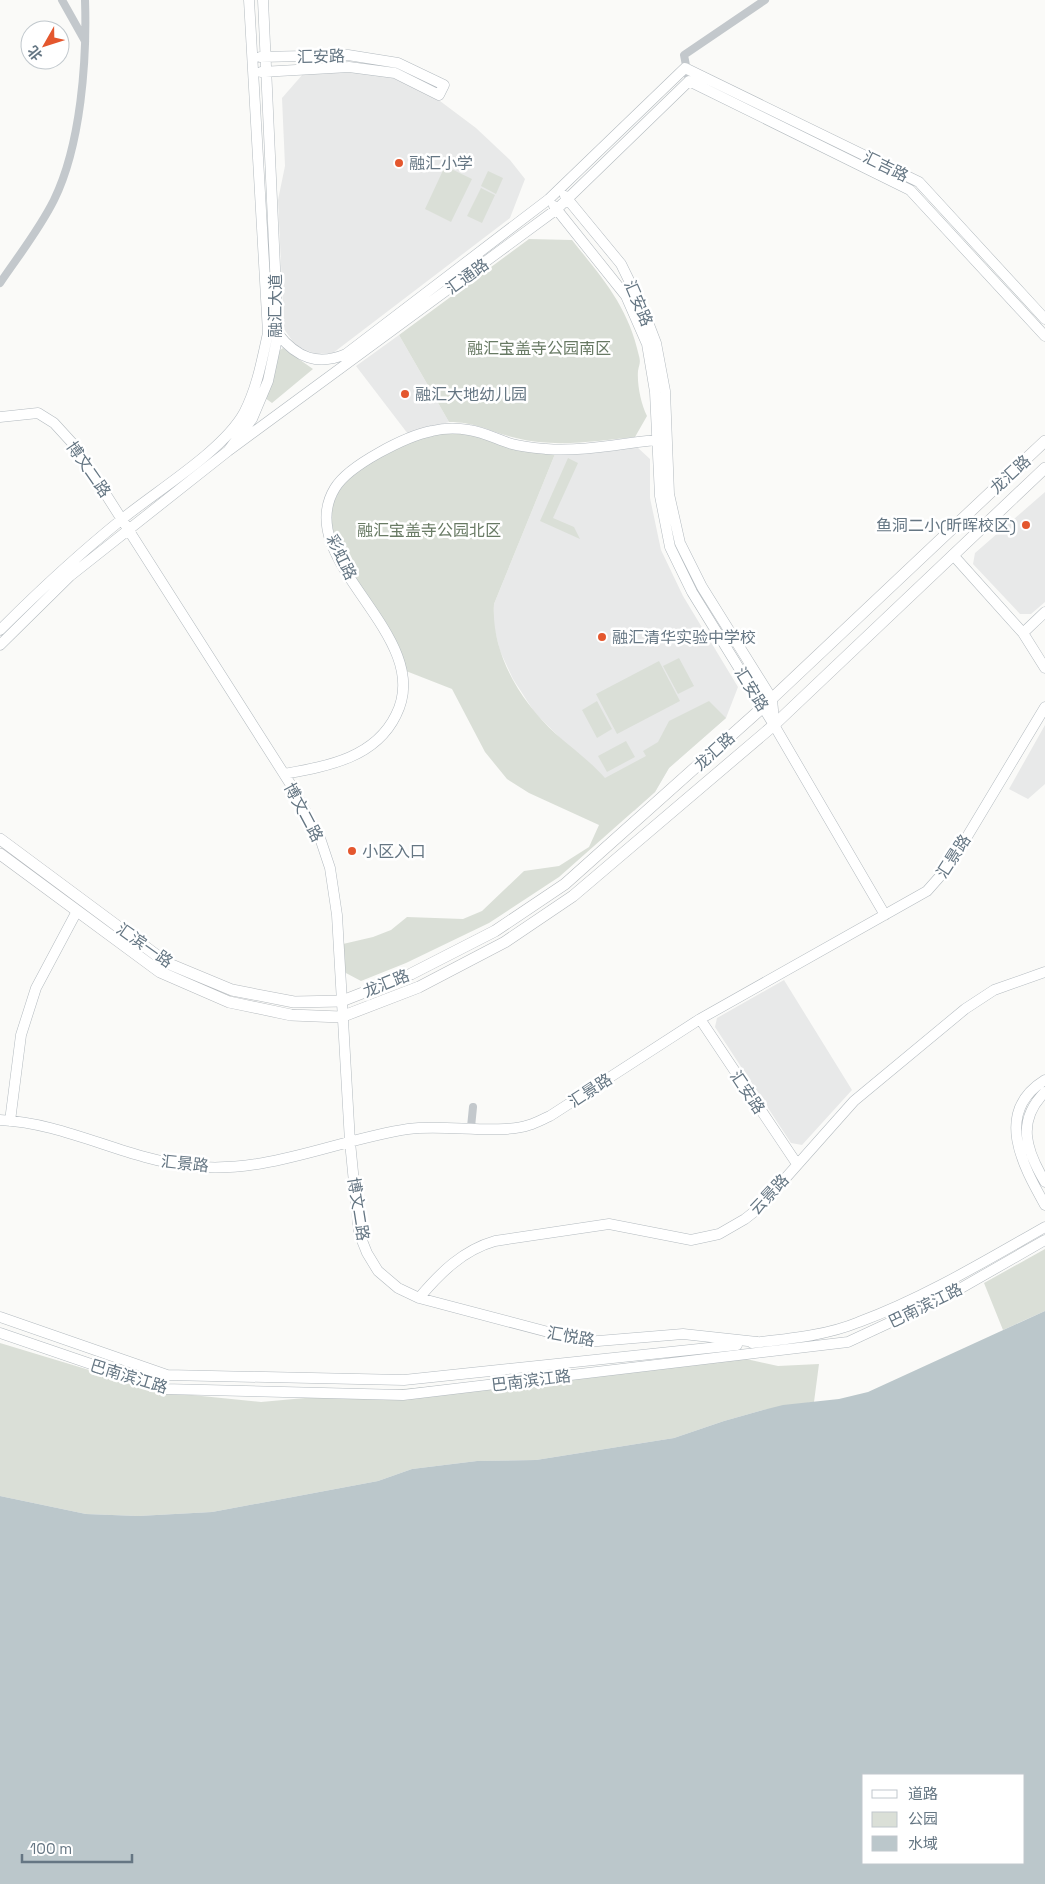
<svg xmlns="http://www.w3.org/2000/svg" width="1045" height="1884" font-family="'Space Grotesk','Noto Sans SC',sans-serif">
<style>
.built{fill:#e8e9e9}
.green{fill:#dadfd7}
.water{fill:#bbc7cb;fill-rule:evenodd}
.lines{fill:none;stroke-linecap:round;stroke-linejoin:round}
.secondary-casing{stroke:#b3babf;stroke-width:11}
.primary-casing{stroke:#b5babe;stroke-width:12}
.street{stroke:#c3c8cc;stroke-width:8}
.secondary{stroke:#fff;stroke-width:10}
.primary{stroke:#fff;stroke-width:11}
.poi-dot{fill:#e4572e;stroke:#fff;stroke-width:2}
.labels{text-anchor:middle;stroke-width:5;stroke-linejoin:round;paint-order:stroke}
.street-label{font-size:16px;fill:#657683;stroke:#fff}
.poi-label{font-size:16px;fill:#657683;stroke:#fff;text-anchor:start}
.park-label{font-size:16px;fill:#687a64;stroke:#fff}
</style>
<rect width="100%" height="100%" fill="#fafaf8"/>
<path class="built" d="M350,70l43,8 43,20 40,30 34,32 15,19 -15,39 -177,135 -17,1 -20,-8 -12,-17 -6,-129 7,-34 -3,-68 21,-24z
M399,335l50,87 -41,12 -52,-68z
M637,447l13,12v39l11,52 22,46 55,91 -12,31 -57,50 -14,24 -21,19 -99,-98 -22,-34 -13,-28 -7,-28 1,-19 61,-150z
M1045,492v110l-14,12h-11l-47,-50 2,-11z
M1045,725v59l-17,15 -19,-10z
M784,980l68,110 -50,55 -11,-2 -76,-116 2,-9z"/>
<path class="green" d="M445,166l27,13 -21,43 -26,-13z
M488,171l15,7 -7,16 -15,-8z
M481,188l14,7 -13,28 -15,-7z
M529,239l43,1c31,39 56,66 67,116 2,7 0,9 -1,15 -1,14 3,33 9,45l-12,21c-39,4 -80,11 -119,1 -26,-6 -39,-16 -67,-16l-50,-87z
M283,348l30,21 -41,34 -7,-5 14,-47z
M450,432l19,2 44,15 42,5 -61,150c-3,49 26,97 62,130 17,15 34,27 49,44l41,-22 -3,-5 15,-9 11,-21 40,-20 17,17 -57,50 -14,24 -96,85 -70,46 -83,40 -45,18 -17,-9 -1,-28 30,-7 18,-7 16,-13 56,2 19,-8 42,-40 35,-5 30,-19 10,-22 -70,-32 -22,-14 -22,-27 -33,-63 -46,-18 -3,-10c-21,-37 -67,-102 -73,-141 -1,-5 2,-10 3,-15 15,-45 75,-65 117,-73z
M568,458l10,5 -25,55 21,9 6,12 -40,-18z
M679,658l15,28 -16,8 -15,-28z
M659,661l21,40 -63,33 -21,-40z
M597,701l15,28 -15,9 -15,-28z
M626,741l9,16 -28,15 -9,-16z
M1045,1249v62l-42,19 -19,-47z
M0,1343l162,49 99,10 481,-44 36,8 41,-2 -5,38 -51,8 -39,11 -50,17 -138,22 -59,1 -65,8 -34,12 -166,31 -74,4 -52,-2 -86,-18z"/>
<path class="water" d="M1045,1311v573h-1045v-388l86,18 52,2 74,-4 166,-31 34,-12 65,-8 59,-1 138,-22 50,-17 39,-11 20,-5 56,-6 29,-7zM864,1775h160v88h-160z"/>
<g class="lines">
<defs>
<path id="secondary" d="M260,57l88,-2 50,8 46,22 -5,10 -44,-22 -46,-6 -88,5
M565,196l56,68 22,45 13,34 9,48 4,103 11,49 22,44 70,112 2,22
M554,206l72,90 21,48 8,48 5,104 10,51 22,45 82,133 111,190
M278,334c19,24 40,32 68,20l203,-155 136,-131 234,114 126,137
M0,417l38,-4 16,10 21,23 216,339 29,53 10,30 7,47 13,227 9,91 8,20 11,18 20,17 21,10 167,44 97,-8 74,8
M228,451l329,-242 132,-128 221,109 135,146
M953,555l70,78 22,35
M0,630c39,-39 79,-76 121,-110 35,-29 102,-69 123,-107 13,-25 18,-53 24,-80l-19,-333
M1023,633l22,-21
M0,645l70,-69 158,-125 24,-32 16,-38 10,-47 -15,-334
M284,774c44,-8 91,-16 112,-59 41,-80 -106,-154 -61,-227 14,-23 71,-52 97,-57 12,-3 25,-3 37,-1 15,2 29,10 43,14 11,3 23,4 34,5 40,3 81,-7 120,-10
M700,1019l97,145
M1045,1080c-52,32 -22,86 0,125
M1045,1092c-29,29 -19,58 0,90
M0,1120c66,3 125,39 190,46 76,9 145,-26 218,-37 36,-5 91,6 121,-4 7,-2 14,-6 21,-9l150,-97 227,-128 23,-26 95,-158
M10,1121l11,-86 15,-47 41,-77
M419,1298c21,-25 44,-48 76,-57l114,-17 82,16 28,-6 26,-15 14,-11 95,-107 111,-92 29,-19 51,-18
M0,1317l167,58 237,5 333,-35
M0,1333l164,56 239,6 445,-53 101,-47 96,-55
M752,1343c35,-4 73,-7 107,-21 65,-24 126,-61 186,-95"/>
<path id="primary" d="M0,839l167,124 65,27 62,12 48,-1 69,-27 84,-43 70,-47 198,-177 282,-266
M0,854l160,118 69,30 62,13 50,2 78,-30 86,-45 68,-46 201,-171 271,-257"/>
</defs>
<use href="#secondary" class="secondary-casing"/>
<use href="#primary" class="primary-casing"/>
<path class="street" d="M62,0l23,41
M689,81l-5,-26 81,-55
M0,283c19,-28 39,-53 54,-83 27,-55 33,-140 31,-200
M471,1127l2,-20"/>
<use href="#secondary" class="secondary"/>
<use href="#primary" class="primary"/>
</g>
<g class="poi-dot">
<circle cx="399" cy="163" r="5"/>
<circle cx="405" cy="394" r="5"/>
<circle cx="1026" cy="525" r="5"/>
<circle cx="602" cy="637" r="5"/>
<circle cx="352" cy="851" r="5"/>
</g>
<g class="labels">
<g class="street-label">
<text transform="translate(321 56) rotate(-1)" y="6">汇安路</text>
<text transform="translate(886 166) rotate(26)" y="6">汇吉路</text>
<text transform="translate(467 276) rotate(-36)" y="6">汇通路</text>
<text transform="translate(639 303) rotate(67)" y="6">汇安路</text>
<text transform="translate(275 306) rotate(-90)" y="6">融汇大道</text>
<text transform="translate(89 469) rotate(55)" y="6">博文二路</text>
<text transform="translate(1010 474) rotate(-43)" y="6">龙汇路</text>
<text transform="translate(342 557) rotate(64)" y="6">彩虹路</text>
<text transform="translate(752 689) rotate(58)" y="6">汇安路</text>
<text transform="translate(714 751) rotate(-42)" y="6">龙汇路</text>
<text transform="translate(304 812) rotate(62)" y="6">博文二路</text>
<text transform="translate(953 856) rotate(-57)" y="6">汇景路</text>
<text transform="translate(145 945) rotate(35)" y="6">汇滨一路</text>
<text transform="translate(386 983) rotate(-22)" y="6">龙汇路</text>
<text transform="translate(590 1090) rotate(-33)" y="6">汇景路</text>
<text transform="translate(748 1092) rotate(56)" y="6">汇安路</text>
<text transform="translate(185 1163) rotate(6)" y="6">汇景路</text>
<text transform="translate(769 1194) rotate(-47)" y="6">云景路</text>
<text transform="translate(359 1209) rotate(81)" y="6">博文二路</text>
<text transform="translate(925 1305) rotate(-26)" y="6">巴南滨江路</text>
<text transform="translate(571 1336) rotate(10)" y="6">汇悦路</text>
<text transform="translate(129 1376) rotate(17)" y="6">巴南滨江路</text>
<text transform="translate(531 1380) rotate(-7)" y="6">巴南滨江路</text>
</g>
<g class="poi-label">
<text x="409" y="169">融汇小学</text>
<text x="415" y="400">融汇大地幼儿园</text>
<text x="1016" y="531" text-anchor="end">鱼洞二小(昕晖校区)</text>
<text x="612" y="643">融汇清华实验中学校</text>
<text x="362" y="857">小区入口</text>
</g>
<g class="park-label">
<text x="539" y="354">融汇宝盖寺公园南区</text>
<text x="429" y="536">融汇宝盖寺公园北区</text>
</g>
</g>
<rect x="862" y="1774" width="162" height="90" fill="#ffffff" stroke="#c1c8cd"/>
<rect x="872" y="1790" width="25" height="8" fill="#ffffff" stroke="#c1c8cd"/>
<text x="908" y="1799" font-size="15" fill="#657683">道路</text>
<rect x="872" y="1812" width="25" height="15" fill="#dadfd7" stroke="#c1c8cd"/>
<text x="908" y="1824" font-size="15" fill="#657683">公园</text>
<rect x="872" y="1836" width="25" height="15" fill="#bbc7cb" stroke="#c1c8cd"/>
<text x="908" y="1849" font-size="15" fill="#657683">水域</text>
<g transform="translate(45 45) rotate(231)"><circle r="24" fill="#ffffff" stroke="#c1c8cd"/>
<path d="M0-4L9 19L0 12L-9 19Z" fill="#e4572e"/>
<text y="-8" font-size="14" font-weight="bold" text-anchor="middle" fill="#657683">北</text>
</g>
<path d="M22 1854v8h110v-8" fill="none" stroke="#657683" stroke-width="2.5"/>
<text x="30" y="1854" font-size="15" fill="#657683" stroke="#ffffff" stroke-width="4" paint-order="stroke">100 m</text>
</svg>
